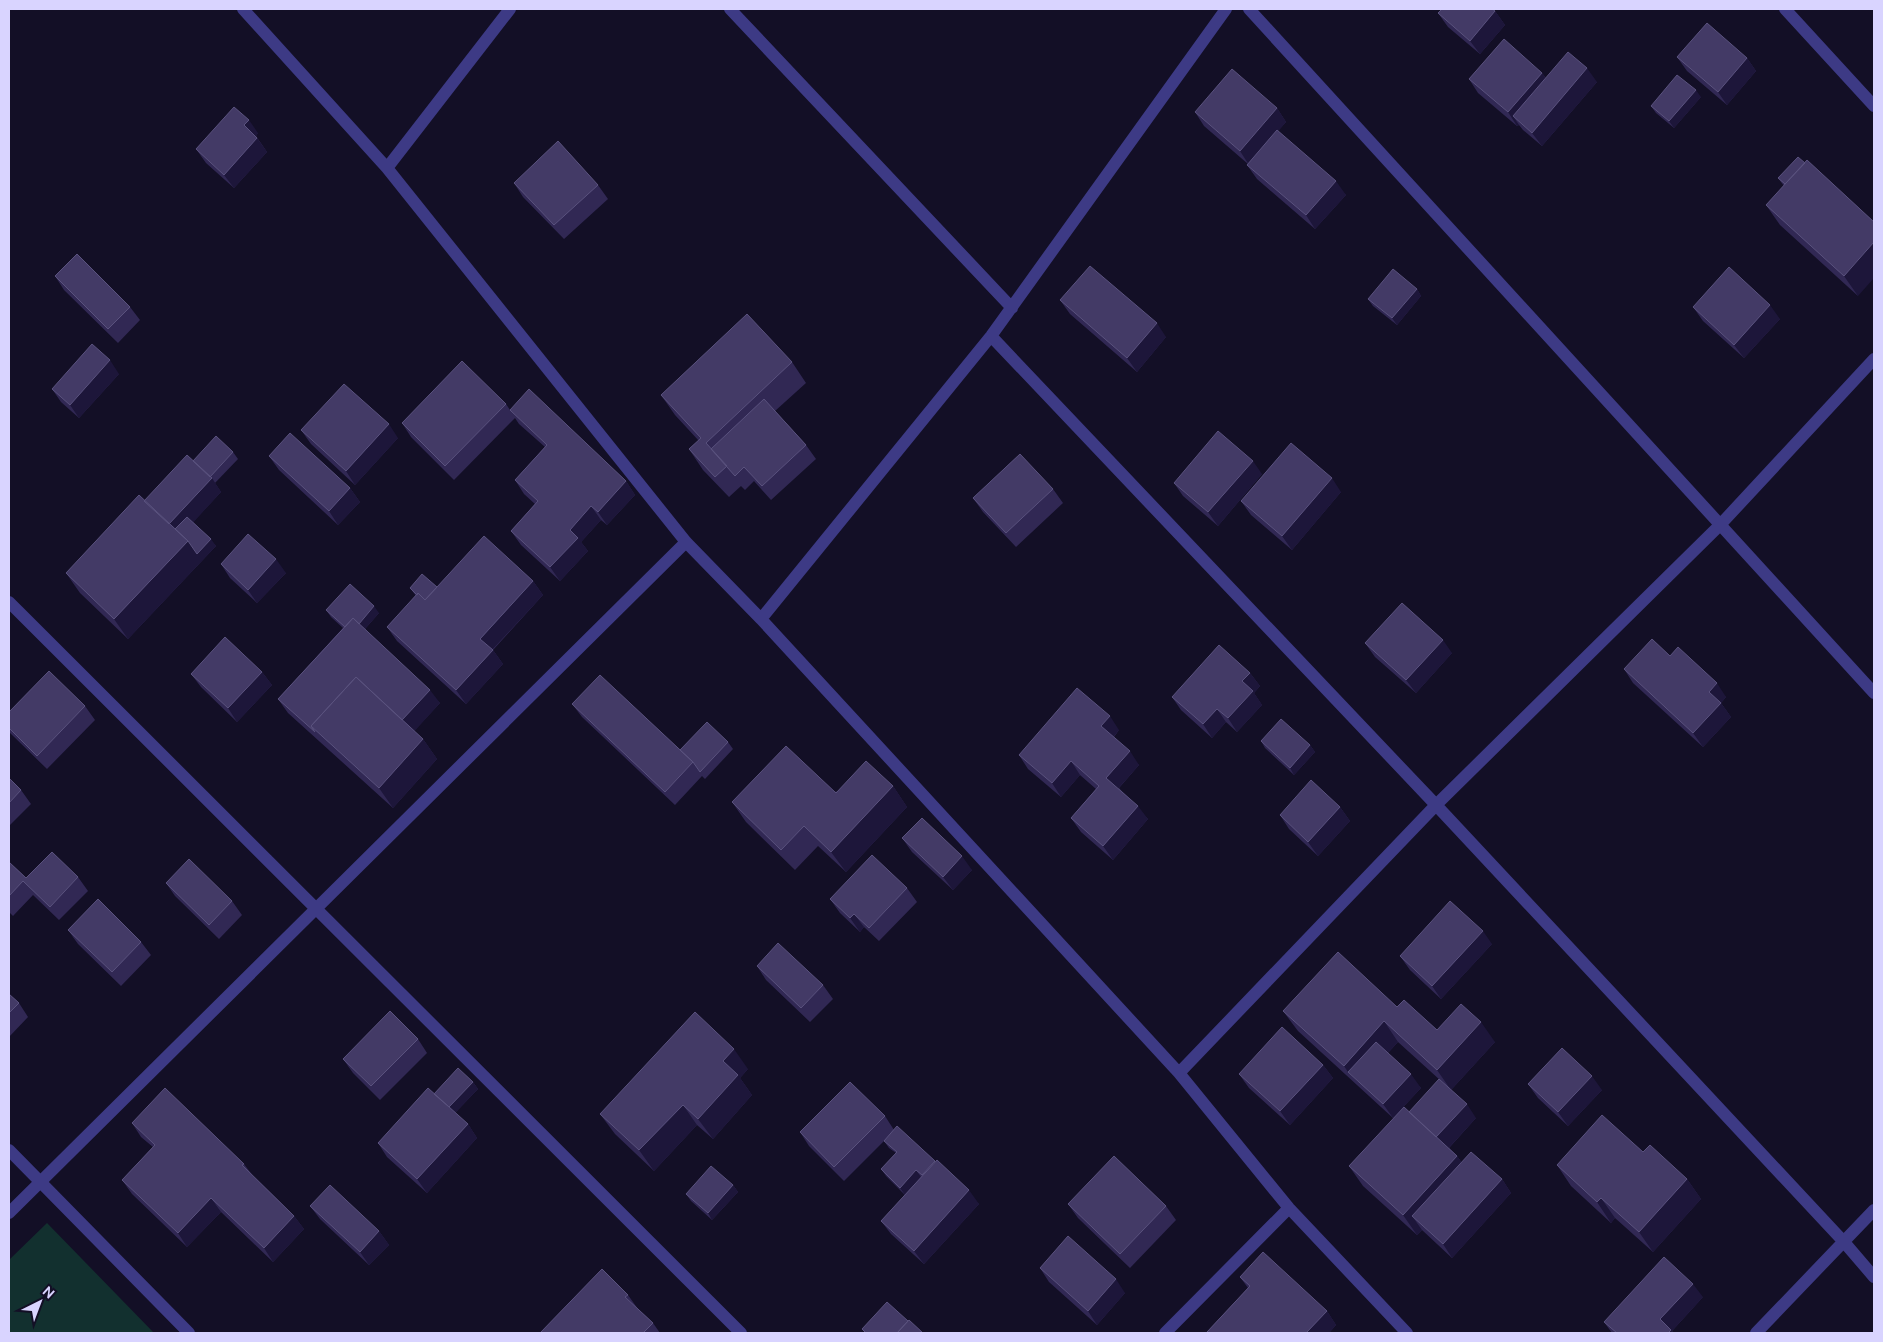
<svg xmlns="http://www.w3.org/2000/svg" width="1883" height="1342" font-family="Ubuntu,sans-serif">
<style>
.green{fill:#12302f}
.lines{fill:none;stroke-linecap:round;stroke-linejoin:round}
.minor{stroke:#3d3a85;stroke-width:12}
.wall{fill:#312854}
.shaded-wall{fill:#1d163a}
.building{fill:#433a66;stroke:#5a527e}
</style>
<rect width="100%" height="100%" fill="#130f26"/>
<path class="green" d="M47,1223l107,110h-145v-73z"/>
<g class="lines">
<path class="minor" d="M243,9l144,159 299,374 75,77 418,454 110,135 118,125
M730,9l282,299
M1249,9l625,684
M1785,9l89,97
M387,168l123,-159
M991,336l445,469 408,437 30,35
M9,602l732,731
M761,619l230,-283 235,-327
M1179,1073l257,-268 284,-280 154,-166
M9,1150l180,183
M9,1213l677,-671
M1165,1333l124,-125
M1756,1333l118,-123"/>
</g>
<path class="wall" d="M1495,11l10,14 -25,29 -32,-27 -10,-14z
M1677,57l70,1 9,13 -29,34 -40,-34z
M1542,73l4,5 51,4 -55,64 -19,-16 -4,-5 -2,1 -39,-33 -9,-14z
M1701,97l-27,31 -18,-15 -5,-7z
M1277,108l9,14 -8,9 68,64 -31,34 -58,-50 -10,-14 1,-1 -44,-38 -9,-14z
M258,133l-2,3 11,16 -33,36 -28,-25 -10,-14z
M1805,163l53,133 -78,-71 -14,-20 18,-19 -6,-8z
M514,183l84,2 10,14 -44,40 -41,-42z
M55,276l75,31 10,13 -22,23 -54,-53z
M1417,289l4,7 -24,29 -24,-19 -5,-7z
M1060,300l106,37 -29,35 -67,-58z
M1693,307l87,12 -36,39 -41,-37z
M792,362l14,21 -31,28 31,34 10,14 -45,41 -17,-19 -9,9 -6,-6 2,2 -12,11 -26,-27 -14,-21 10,-8 -24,-26 -14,-20z
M119,374l-40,44 -18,-16 -9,-13z
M506,404l4,6 116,71 9,14 -28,30 -6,-5 -20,22 7,9 -28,30 -39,-36 -10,-14 24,-27 -11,-10 -9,-14 30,-33 -26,-23 -4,-6 -61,62 -43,-43 -9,-14z
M301,430l97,8 -43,47 -44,-41z
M233,452l5,7 -23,24 6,9 -28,30 23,24 -88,93 -48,-46 -14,-20 78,-72 49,-40z
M269,456l81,32 10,14 -22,23 -59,-55z
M1262,474l-44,52 -35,-30 -9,-13z
M1053,489l10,14 -47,44 -33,-35 -10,-14z
M1341,492l-49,58 -41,-35 -10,-14z
M221,564l65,9 -29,30 -27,-25z
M533,581l10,14 -50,55 10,14 -37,40 -69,-63 -10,-14 29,-31 -6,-8 27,-1z
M326,610l53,3 -14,16 75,74 -26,28 9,8 14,20 -44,49 -105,-95 -10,-14 65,-71 -12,-11z
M1365,643l87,10 -36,40 -41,-36z
M1670,656l56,41 -5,6 10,14 -28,30 -70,-64 -9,-14z
M262,672l10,13 -35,37 -36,-35 -10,-13z
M1250,673l10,13 -6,7 8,12 -25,27 -11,-10 -14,16 -31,-28 -9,-13z
M572,704l108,46 48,-8 5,7 -28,30 -3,-3 -27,29 -93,-88z
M85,706l10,14 -48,49 -38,-37v-20z
M1119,730l-5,7 25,28 -20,23 29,31 -35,41 -32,-28 -10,-14 25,-29 -16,-14 -19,22 -33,-28 -9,-14z
M1261,741l49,4 5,7 -21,23 -29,-27z
M9,778l12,12 10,14 -22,22z
M893,786l14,21 -61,65 -28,-26 -23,24 -49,-48 -14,-20z
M1340,807l10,14 -32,35 -29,-27 -9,-14z
M902,838l70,32 -19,20 -41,-38z
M9,862l17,16 52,-1 10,14 -29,29 -26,-25 -20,21 -4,-4z
M166,883l66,18 10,14 -23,24 -44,-43z
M907,888l10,14 -38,39 -15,-14 -4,5 -20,-19 -10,-14z
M68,930l73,12 10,13 -30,31 -43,-42z
M1492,944l-51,55 -31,-29 -10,-14z
M757,966l66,19 10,14 -23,23 -44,-42z
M9,994l10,9 9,14 -19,20z
M1397,1007l40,23 58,12 -44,48 -53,-48 -10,11 33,35 -28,30 -95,-87 -15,-20z
M418,1039l9,14 -47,47 -27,-27 -10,-14z
M1323,1065l10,13 -43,47 -41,-37 -10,-14z
M748,1069l-8,9 12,17 -39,44 -16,-14 -43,46 -39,-37 -15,-20z
M473,1082l5,7 -23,24 13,11 9,14 -50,55 -40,-36 -9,-14 56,-49z
M1528,1084l74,6 -34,36 -30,-28z
M1409,1112l67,6 -27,30 8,8 5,7 40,16 9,14 -59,65 -30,-28 -5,5 -54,-49 -14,-20z
M885,1116l9,14 85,74 -55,60 -33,-30 -10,-13 24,-26 -19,-19 -5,-7 15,-16 -7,-5 -5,-7 -40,40 -35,-35 -9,-14z
M132,1123l112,41 9,12 41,40 10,13 -31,33 -52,-50 -34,35 -55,-53 -10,-14 31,-33 -12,-10z
M1643,1152l44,27 14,20 -48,53 -38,-34 -4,5 -40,-37 -14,-21z
M733,1185l5,7 -26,28 -21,-19 -5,-7z
M1068,1204l98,2 10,14 -46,48 -52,-50z
M310,1206l69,25 10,14 -20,20 -49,-46z
M1040,1268l85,25 -28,32 -48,-43z
M1240,1277l87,34 9,14 -7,8h-120l-2,-1 41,-44z
M628,1295l10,14 15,14 7,10h-120z
M1703,1297l-31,34 2,2h-62l-8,-11z"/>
<path class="shaded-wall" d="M1495,11l10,14 -25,29 -10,-13z
M1747,58l9,13 -29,34 -9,-13z
M1587,68l10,14 -55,64 -10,-13z
M1542,73l10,13 -39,30 6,9 -2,1 -9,-14z
M1696,90l5,7 -27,31 -5,-7z
M1277,108l9,14 -37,43 -9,-14z
M249,120l9,13 -4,6 -10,-14z
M257,138l10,14 -33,36 -10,-13z
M1336,181l10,14 -31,34 -9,-14z
M1874,242v36l-16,18 -14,-20z
M1417,289l4,7 -24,29 -5,-7z
M1770,305l10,14 -36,39 -10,-13z
M1157,323l9,14 -29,35 -10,-14z
M110,360l9,14 -40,44 -9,-13z
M389,424l9,14 -43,47 -9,-14z
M1253,461l9,13 -44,52 -10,-14z
M212,478l9,14 -42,46 -11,-13z
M1332,478l9,14 -49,58 -10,-14z
M626,481l9,14 -28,30 -9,-13z
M350,488l10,14 -22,23 -9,-14z
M591,506l10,14 -20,22 7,9 -28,30 -10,-14 20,-37z
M211,539l5,7 -88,93 -14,-20 74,-78z
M276,559l10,14 -29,30 -9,-13z
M533,581l10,14 -53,57 -10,-13z
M374,606l5,7 -23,26 -5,-7z
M1443,640l9,13 -36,40 -10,-13z
M493,650l10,14 -37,40 -10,-14z
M262,672l10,13 -35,37 -9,-14z
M1250,673l10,13 -6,7 8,12 -25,27 -9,-14 14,-37z
M1717,683l9,14 -5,6 10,14 -28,30 -10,-14 16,-41z
M430,690l10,13 -29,32 -10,-14z
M1217,709l9,13 -14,16 -9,-14z
M1110,716l9,14 -8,10 -10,-14z
M423,739l14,20 -44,49 -14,-20z
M1310,745l5,7 -21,23 -4,-7z
M1130,751l9,14 -23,26 -10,-13z
M1071,761l9,14 -19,22 -9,-14z
M893,786l14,21 -61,65 -15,-20z
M1138,806l10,13 -35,41 -10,-14z
M1340,807l10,14 -32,35 -10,-14z
M962,856l10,14 -19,20 -10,-13z
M854,914l10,13 -4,5 -10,-14z
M1483,931l9,13 -51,55 -9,-13z
M1384,1021l14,21 -38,41 -12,-11 -4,-6z
M1481,1022l14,20 -44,48 -14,-20z
M734,1049l14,20 -8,9 12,17 -39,44 -15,-20 25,-58z
M1323,1065l10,13 -43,47 -10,-14z
M1411,1074l10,14 -28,30 -10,-14z
M1592,1076l10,14 -34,36 -10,-14z
M473,1082l5,7 -25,26 -5,-7z
M1467,1104l9,14 -31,34 -10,-13z
M683,1105l14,20 -43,46 -15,-21z
M468,1124l9,14 -50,55 -10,-14z
M1457,1156l14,20 -59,40 10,14 -5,5 -14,-20z
M916,1170l5,7 -16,18 -5,-7z
M1502,1179l9,14 -59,65 -9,-14z
M1687,1179l14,20 -48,53 -14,-20z
M733,1185l5,7 -26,28 -4,-7z
M969,1190l10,14 -55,60 -10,-13z
M211,1198l10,14 -34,35 -9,-14z
M1601,1198l14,20 -4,5 -14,-21z
M294,1216l10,13 -31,33 -9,-14z
M379,1231l10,14 -20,20 -9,-13z
M1116,1279l9,14 -28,32 -9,-14z
M1693,1284l10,13 -31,34 2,2h-6l-8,-14z
M1327,1311l9,14 -7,8h-23z"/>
<path class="building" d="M1442,9h50l3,2 -25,30 -32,-28z
M1707,23l40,35 -29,34 -41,-35z
M1504,39l38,34 -34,39 -39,-33z
M1568,52l19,16 -55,65 -19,-17z
M1232,69l45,39 -37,43 -45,-39z
M1677,75l19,15 -27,31 -18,-15z
M234,107l15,13 -5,5 13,13 -33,37 -28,-26z
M1277,130l59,51 -30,34 -59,-50z
M558,141l40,44 -44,40 -40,-42z
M1798,157l7,6 -20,21 -7,-6z
M1807,160l67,62v20l-30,34 -78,-71z
M77,254l53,53 -22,22 -53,-53z
M1090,266l67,57 -30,35 -67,-58z
M1729,267l41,38 -36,40 -41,-38z
M1393,269l24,20 -25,29 -24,-19z
M747,314l45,48 -86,81 21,23 -12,11 -26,-28 12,-11 -40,-43z
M92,344l18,16 -40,45 -18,-16z
M462,361l44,43 -61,62 -43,-43z
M344,384l45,40 -43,47 -45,-41z
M529,389l97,92 -28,31 -7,-6 -21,24 8,8 -28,29 -39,-36 27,-30 -23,-21 32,-35 -37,-35z
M764,399l42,46 -44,41 -18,-19 -9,9 -24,-27z
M1218,431l35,30 -45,51 -34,-29z
M290,433l60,55 -21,23 -60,-55z
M216,436l17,16 -23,25 -17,-16z
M1291,443l41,35 -50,58 -41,-35z
M1020,454l33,35 -47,44 -33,-35z
M187,455l25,23 -43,46 -25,-23z
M139,495l49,46 -74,78 -48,-46z
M187,517l24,22 -14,15 -9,-13 -13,-12z
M248,534l28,25 -28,31 -27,-26z
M484,536l49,45 -53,58 13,11 -37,40 -69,-63 31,-34 7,7z
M422,574l15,13 -12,13 -7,-7 -1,2 -7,-7z
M350,584l24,22 -15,18 -6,-6 -8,9 -19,-17z
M1402,603l41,37 -37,40 -41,-37z
M353,618l77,72 -28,30 -46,-43 -45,49 4,6 -37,-33z
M225,637l37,35 -34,36 -37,-34z
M1652,639l18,17 8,-9 39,36 -8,9 12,11 -28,30 -69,-64z
M1219,645l31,28 -8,8 11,10 -25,27 -11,-9 -14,15 -31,-27z
M49,671l36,35 -48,50 -28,-28v-16z
M600,675l93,87 -28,30 -93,-88z
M356,677l67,62 -44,49 -68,-62z
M1077,688l33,28 -9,10 29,25 -24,27 32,28 -35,40 -32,-28 28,-32 -28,-25 -19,22 -33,-28z
M1281,719l29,26 -20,23 -29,-27z
M707,722l21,20 -28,30 -7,-10 -13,-12z
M786,746l50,47 30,-32 27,25 -62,66 -27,-26 -23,24 -49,-48z
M9,778l12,12 -12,13z
M1311,780l29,27 -32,35 -28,-27z
M922,818l40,38 -19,21 -41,-39z
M52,852l26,25 -28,30 -27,-26 -14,15v-34l17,16z
M872,855l35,33 -38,40 -15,-14 -4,4 -20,-19z
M189,859l43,42 -23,24 -43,-42z
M98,899l43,43 -29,30 -44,-42z
M1450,901l33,30 -51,55 -32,-30z
M778,943l45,42 -22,23 -44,-42z
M1338,952l59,55 7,-7 33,30 24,-26 20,18 -44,48 -53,-49 -40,45 -61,-55z
M9,994l10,9 -10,10z
M390,1011l28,28 -47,47 -28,-27z
M695,1012l39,37 -11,12 15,14 -40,44 -15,-14 -44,45 -39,-36z
M1282,1027l41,38 -43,46 -41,-37z
M1376,1042l35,32 -28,30 -35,-32z
M1562,1048l30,28 -34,36 -30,-28z
M458,1068l15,14 -24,25 -15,-13z
M1439,1079l28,25 -31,33 -27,-25z
M850,1082l35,34 -51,51 -34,-35z
M165,1088l79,76 -2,1 52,51 -30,32 -53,-50 -33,35 -56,-53 33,-35 -23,-22z
M428,1088l40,36 -51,55 -39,-36z
M1404,1107l53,49 -54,59 -54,-49z
M1602,1115l41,37 7,-7 37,34 -48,53 -38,-34 -4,4 -40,-37z
M897,1126l38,35 -13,14 -6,-5 -16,18 -19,-19 16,-17 -13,-11z
M1471,1152l31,27 -59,65 -31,-28z
M1114,1156l52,50 -46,48 -52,-50z
M937,1160l32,30 -55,61 -33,-30z
M711,1166l22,19 -25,28 -22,-19z
M330,1185l49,46 -19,21 -50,-46z
M1068,1236l48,43 -28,32 -48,-43z
M1263,1252l64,59 -21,22h-97l-2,-1 43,-46 -10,-9z
M1664,1257l29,27 -33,35 11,11 -3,3h-51l-13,-11z
M602,1269l26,26 -3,2 28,26 -10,10h-103z
M887,1302l21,19 -11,12h-31l-4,-4z
M909,1320l14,13h-26z"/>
<rect width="1883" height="1342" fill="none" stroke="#d9d4ff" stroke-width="20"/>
<g transform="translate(40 1302) rotate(42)" stroke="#130f26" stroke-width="4" paint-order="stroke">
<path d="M0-4L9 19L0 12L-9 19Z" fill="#d9d4ff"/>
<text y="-8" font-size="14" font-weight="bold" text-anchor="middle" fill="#d9d4ff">N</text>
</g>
</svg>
